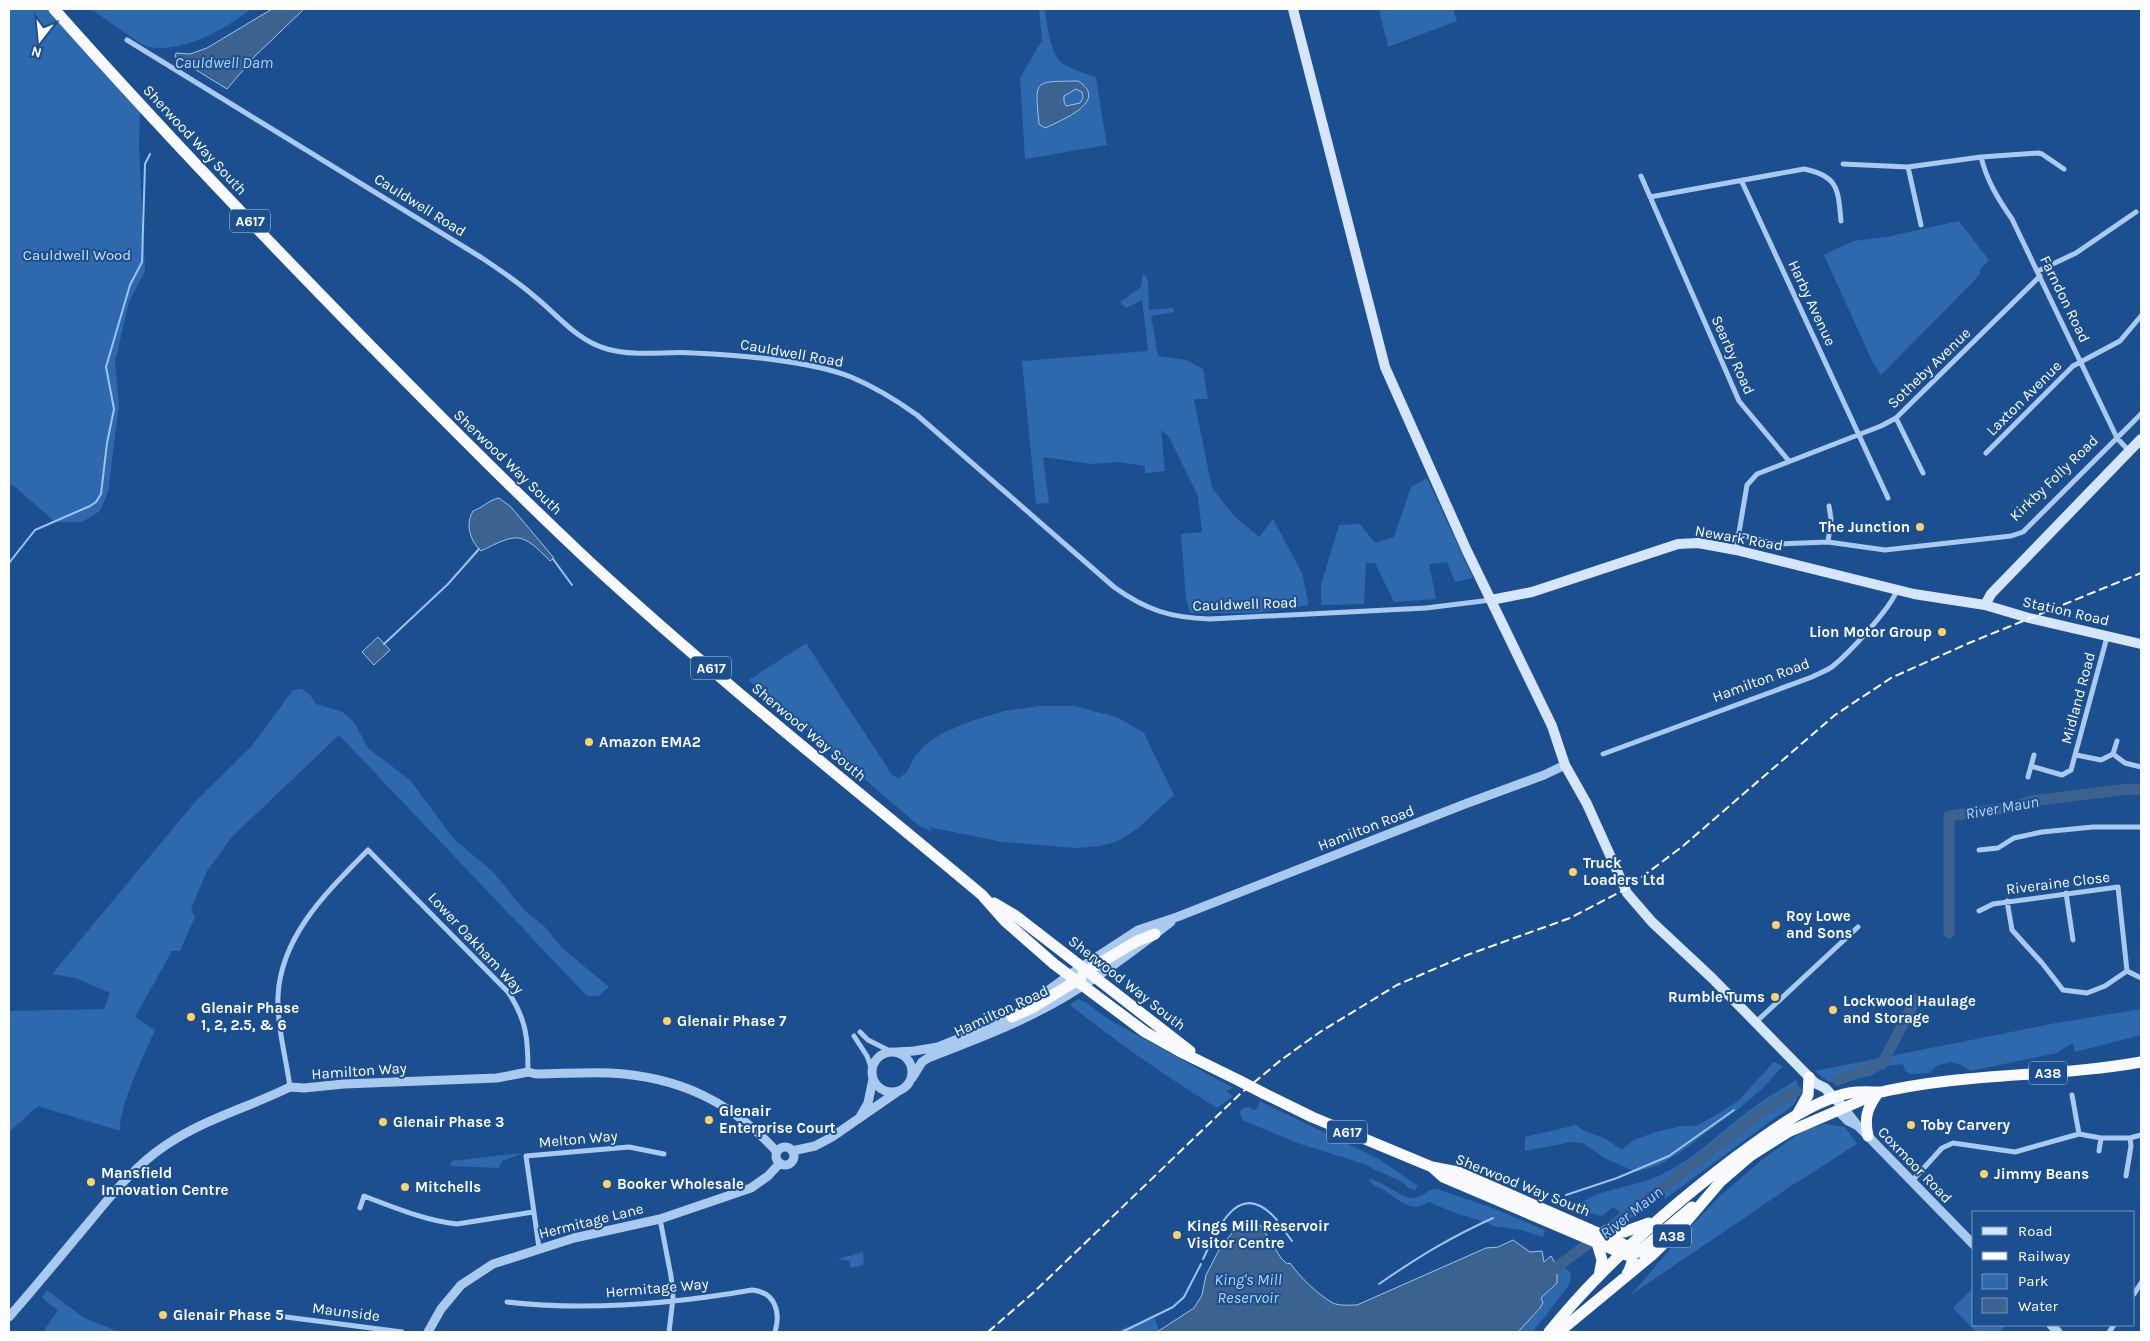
<svg xmlns="http://www.w3.org/2000/svg" width="2150" height="1341" font-family="Karla,sans-serif">
<style>
.green{fill:#2e69ad;fill-rule:evenodd}
.water{fill:#3c6290;stroke:#9cc4f0;fill-rule:evenodd}
.lines{fill:none;stroke-linecap:round;stroke-linejoin:round}
.stream{stroke:#9cc4f0;stroke-width:2}
.river{stroke:#3c6290;stroke-width:11}
.minor{stroke:#a9c9ee;stroke-width:5}
.tertiary{stroke:#a9c9ee;stroke-width:9}
.secondary{stroke:#d6e6fa;stroke-width:10}
.trunk{stroke:#f8faff;stroke-width:11}
.rail{stroke:#fff;stroke-width:2;stroke-dasharray:9 4;stroke-linecap:butt}
.trunk-bridge{stroke:#f8faff;stroke-width:11}
.poi-dot{fill:#ffd166;stroke:#1b4f8f;stroke-width:2}
.labels{text-anchor:middle;stroke-width:4;stroke-linejoin:round;paint-order:stroke}
.shield{fill:#1b4f8f;stroke:#bbcadd;stroke-width:1}
.shield-label{font-size:14px;font-weight:bold;fill:#fff}
.street-label{font-size:15px;fill:#fff;stroke:#1b4f8f}
.park-label{font-size:15px;fill:#cfe3fa;stroke:#1b4f8f}
.poi-label{font-size:15px;font-weight:bold;fill:#fff;stroke:#1b4f8f;text-anchor:start}
.water-label{font-size:16px;font-style:italic;fill:#b5d3f5;stroke:#1b4f8f}
</style>
<rect width="100%" height="100%" fill="#1b4f8f"/>
<path class="green" d="M9,9h42l89,101 -1,36 6,125 -16,31 -14,60 4,43 -11,87 -8,19 -18,11h-27l-41,-36 -5,-2z
M91,9h160c-25,20 -68,44 -102,38 -8,-1 -48,-32 -58,-38z
M1039,9h6c2,14 5,46 18,55 10,6 23,9 33,14l11,67 -82,14 -5,-81 22,-38zM1078,81l9,6 -5,20 -37,21 -6,-42 7,-4z
M1379,9h74l4,12 -69,26z
M1076,89l7,3v6l-3,5 -14,3 -2,-4v-6z
M1959,221l30,39 -10,11 2,2 -12,13 -88,89 -8,-12 -49,-108 29,-14 33,-4z
M1143,273l5,7 1,30 24,-2 1,4 -23,4 7,40 28,4 17,9 5,30h-14l18,89 22,28 25,21 14,-18 29,54 7,32 -53,8h-66l-4,-14 -5,-65 21,-2 -4,-36 -29,-59 -8,-7 4,41 -20,2v-7l-27,-4 -26,2 -49,-7 6,46 -13,1 -14,-143 126,-10 -6,-51 -16,8 -6,-6 21,-15z
M1427,478l46,100 -18,4 -8,-20 -18,2 7,35 -42,3 -19,-39h-9l-2,41 -43,1v-20l18,-60 21,-1 15,19 19,-6 17,-50z
M806,643l86,132 7,3 8,-6 8,-16 11,-12 17,-11 31,-13 31,-9 34,-5h35l43,11 27,16 30,62 -37,34 -21,13 -17,4 -24,2 -72,-6 -74,-15 4,5 -15,-7 -169,-145z
M302,689l8,6 6,9 27,8 11,10 14,26 42,32 43,58 41,35 31,38 20,16 16,20 48,40 -11,9h-11l-248,-261 -107,102 -25,34 -16,38 4,8 -15,34h-8l-37,66 20,13c-11,25 -36,75 -35,101l-82,-25 -29,26v-121l95,-2 6,-16 -34,-15 -24,-4 144,-173 55,-54 42,-57z
M1078,999l9,4 21,16 125,69 -7,3 7,5 -16,12c-52,-32 -100,-66 -147,-103z
M2141,1009v26l-66,17 -2,-9 -16,10 -87,18 -9,-6 -11,-3 -14,4 -7,7 -20,1 -4,-3 -2,-7 -17,2 -16,10 -33,7 -8,-1 -14,-11 241,-48z
M1774,1062l9,4 -19,21 -22,19 -60,45 -23,14 -23,7 -32,-14 -21,-15 -11,-1 -47,9v-14l51,-12c8,7 18,9 28,13 6,3 11,8 18,11l14,-10 20,-7 26,-6h14l15,-8 27,-17z
M1796,1080c8,17 -3,28 -17,35l-114,84 -2,-9 -34,28 -16,-11 -11,9 -27,-6c13,-20 54,-22 76,-31 34,-13 63,-41 91,-63 17,-14 36,-25 54,-36z
M1259,1101l120,58 39,27 -3,4 -7,-2 -4,-5 -43,-20 -64,-20 -55,-23 -2,-8 3,-4 6,-1 5,3 4,-2z
M1825,1124l20,3 12,17 -66,42 -160,109 47,-55 42,-44 44,-38 40,-28z
M521,1153v1l-19,7 -3,7 -49,-2 2,-5z
M1369,1179c15,2 32,20 45,19 9,-1 13,-9 23,-9l53,18 55,23 -2,7 -22,-7 -29,-4 -1,-2 -33,-10 -29,-12c-17,12 -30,-2 -44,-11 -6,-4 -13,-5 -16,-12z
M863,1252l1,13 -13,3 -2,-7 -12,-2z
M1565,1267l6,7 -2,11 -36,47h-15l22,-24 1,-10 16,-15 -1,-11z
M1974,1287v38h31l-5,7h-24l-23,-24z
M47,1290l37,28 35,14h-76l15,-22 -16,-12z
M1155,1318l4,13 -2,1h-45z"/>
<path class="water" d="M272,9h32l-49,47 -28,33 -52,-32 1,-4 14,1 17,-6z
M1078,81c32,20 -16,39 -33,47l-6,-4c-4,-46 -6,-42 39,-43zM1076,89l6,3 1,6 -3,5 -14,3 -2,-4v-6z
M499,498l12,9 43,51 -4,3c-29,-30 -33,-28 -69,-10 -11,-10 -16,-27 -8,-40 9,-3 16,-11 26,-13z
M378,637l12,13 -16,15 -12,-13z
M1249,1221l12,5 20,32 6,6 3,-1c10,14 27,31 43,40 6,3 17,2 24,2l129,-57 12,-1 15,-7 17,12 12,-1 2,11 7,-6 6,11v16l-16,15 2,5 -3,5 -22,24h-361l37,-24 8,-13 4,-20 14,-27 16,-20z"/>
<g class="lines">
<path class="stream" d="M553,559l19,26
M9,563l26,-33 55,-24 6,-4 5,-8 6,-51 7,-34 -8,-42 24,-82 12,-23 3,-98 5,-10
M384,644l64,-60 31,-35
M1566,1195l51,-17 52,-22 65,-46
M1281,1226l11,15
M1203,1259c15,-31 36,-83 74,-39
M1379,1284c39,-27 70,-46 114,-66
M1122,1332l51,-25 11,-10 17,-33"/>
<path class="river" d="M1949,933v-117l64,-9 18,-6 98,-12 12,1
M1837,1080l45,-16 34,-65
M1546,1275c54,-39 107,-80 159,-120 29,-22 59,-48 91,-64"/>
<path class="minor" d="M127,40l355,218c18,12 36,24 52,38 24,19 43,45 73,53 29,8 58,2 87,4 45,2 116,8 157,24 24,10 45,23 66,38l197,172c32,23 57,31 96,32l216,-11 65,-8
M1981,157c6,24 17,42 31,62l105,219 12,13
M1843,164l65,3 73,-10 57,-4 4,1 22,15
M1908,167l13,58
M1641,176l98,225 50,60
M1742,182l146,316
M1650,197l154,-28c35,7 34,21 37,52
M2038,271l38,-18 60,-41
M1896,418l27,55
M1986,453l87,-87 47,-25 21,-25
M1738,534l37,10 53,-2 57,8 126,-14 12,-4 118,-118
M1828,542l3,-23 -2,-13
M1736,550l11,-65 10,-11 124,-48 15,-8 144,-142
M1603,754l209,-77c7,-4 15,-6 21,-11 16,-13 58,-58 64,-76
M2113,754l12,9 16,4
M2076,755l25,5 12,-6 4,-13
M2031,766l31,9 9,-5 36,-133
M2028,777l6,-22
M1979,850l19,-2 16,-10 28,-6 51,-5h48
M2066,893l7,47
M2007,901l5,29 30,33 21,27 24,3 18,-7 22,-15 14,7
M1979,911l14,-7 125,-17 9,84
M1756,1022l102,-95
M860,1032l8,8 24,12
M854,1036l13,20 5,14
M290,1087c-4,-29 -13,-61 -12,-91 3,-61 50,-105 90,-146l140,142c19,28 20,48 20,80
M2072,1095l7,39
M2099,1151l2,-13
M2126,1176l5,-30 -1,-8
M1912,1181l30,-33 11,-5 62,9 64,-18 22,4h29l11,-3
M360,1208l4,-12c29,11 62,25 93,28l76,-12
M660,1219l11,57 2,22 -4,34
M539,1248l-13,-92 103,-9 35,7
M2134,1294l7,-11
M507,1302c81,9 165,2 245,-12 23,2 29,22 23,42
M286,1317l116,15
M2109,1332l5,-7"/>
<path class="tertiary" d="M872 1072a20 20 0 1 1 40 0a20 20 0 1 1-40 0Z
M896,1052l18,-1 24,-4 74,-30 57,-42 69,-45 39,-13 288,-113 79,-29 21,-10
M912,1078l10,-16 6,-4c35,-14 70,-26 103,-43 50,-24 96,-59 140,-93
M1844,1108l14,18 116,119
M1837,1110l11,11 10,5
M860,1117l8,-14 5,-24
M776 1156a9 9 0 1 1 18 0a9 9 0 1 1-18 0Z
M792,1151l23,-5 17,-9 65,-45
M9,1317c28,-32 54,-64 81,-96 23,-28 46,-56 76,-76 41,-27 81,-37 124,-58l14,1 40,-4 153,-6 31,-6 8,2c24,0 49,-2 73,-1 68,3 122,28 168,79
M2051,1325l7,7
M428,1332l13,-23 20,-24 32,-21 81,-26 86,-19 91,-31 17,-12 12,-13"/>
<path class="secondary" d="M1293,9l92,358 82,184 85,175 13,39 22,39 40,89 25,29 60,56 103,105 10,5 19,20
M1491,600l41,-8 146,-48 20,-1 38,7 178,44 71,11 44,13 112,26
M1985,605l6,-11 150,-155"/>
<path class="trunk" d="M54,9c101,114 207,225 314,334 74,75 148,150 225,222 125,115 259,221 389,330l23,26 49,43 91,68 34,19 61,30
M994,903l22,13 44,34 130,101
M1083,973l54,-32 18,-7
M1012,1017l20,-9 49,-30
M1263,1093l49,24 120,50 26,5 163,71c15,7 13,19 6,31
M1873,1094c88,-22 179,-16 268,-32
M1797,1115l11,-20 1,-18
M1868,1136c-4,-18 -1,-28 10,-43
M1433,1168l10,9 183,78 13,-3 53,-45
M1605,1231l19,1 25,-9
M1597,1243l5,17 -3,16
M1549,1332c54,-67 119,-124 188,-176 31,-23 74,-55 112,-63 10,-2 21,-1 30,-1
M1559,1332l93,-77 33,-32 36,-42 29,-25 38,-24 88,-38"/>
<path class="rail" d="M988,1332l45,-39 207,-199 41,-34 39,-28 77,-47 70,-30 103,-37 56,-29 57,-43 152,-131 56,-37 78,-35 172,-70"/>
<path class="trunk-bridge" d="M1240,1081l23,12"/>
</g>
<g class="poi-dot">
<circle cx="1920" cy="527" r="5"/>
<circle cx="1942" cy="632" r="5"/>
<circle cx="589" cy="742" r="5"/>
<circle cx="1573" cy="872" r="5"/>
<circle cx="1776" cy="925" r="5"/>
<circle cx="1775" cy="997" r="5"/>
<circle cx="1833" cy="1010" r="5"/>
<circle cx="191" cy="1017" r="5"/>
<circle cx="667" cy="1021" r="5"/>
<circle cx="709" cy="1120" r="5"/>
<circle cx="383" cy="1122" r="5"/>
<circle cx="1911" cy="1125" r="5"/>
<circle cx="1984" cy="1174" r="5"/>
<circle cx="91" cy="1182" r="5"/>
<circle cx="607" cy="1184" r="5"/>
<circle cx="405" cy="1187" r="5"/>
<circle cx="1177" cy="1235" r="5"/>
<circle cx="163" cy="1315" r="5"/>
</g>
<g class="labels">
<g class="shield">
<rect x="230" y="209.5" width="40" height="23" rx="4"/>
<rect x="691" y="656.5" width="40" height="23" rx="4"/>
<rect x="2029" y="1061.5" width="38" height="23" rx="4"/>
<rect x="1327" y="1120.5" width="40" height="23" rx="4"/>
<rect x="1653" y="1224.5" width="38" height="23" rx="4"/>
</g>
<g class="shield-label">
<text x="250" y="226">A617</text>
<text x="711" y="673">A617</text>
<text x="2048" y="1078">A38</text>
<text x="1347" y="1137">A617</text>
<text x="1672" y="1241">A38</text>
</g>
<g class="street-label">
<text transform="translate(195 140) rotate(47)" y="5">Sherwood Way South</text>
<text transform="translate(420 205) rotate(32)" y="5">Cauldwell Road</text>
<text transform="translate(2065 299) rotate(64)" y="5">Farndon Road</text>
<text transform="translate(1812 303) rotate(65)" y="5">Harby Avenue</text>
<text transform="translate(792 353) rotate(10)" y="5">Cauldwell Road</text>
<text transform="translate(1733 355) rotate(66)" y="5">Searby Road</text>
<text transform="translate(1929 368) rotate(-44)" y="5">Sotheby Avenue</text>
<text transform="translate(2024 398) rotate(-45)" y="5">Laxton Avenue</text>
<text transform="translate(508 462) rotate(44)" y="5">Sherwood Way South</text>
<text transform="translate(2054 478) rotate(-44)" y="5">Kirkby Folly Road</text>
<text transform="translate(1739 538) rotate(10)" y="5">Newark Road</text>
<text transform="translate(1245 604) rotate(-2)" y="5">Cauldwell Road</text>
<text transform="translate(2066 611) rotate(13)" y="5">Station Road</text>
<text transform="translate(1761 680) rotate(-20)" y="5">Hamilton Road</text>
<text transform="translate(2078 698) rotate(-75)" y="5">Midland Road</text>
<text transform="translate(809 732) rotate(40)" y="5">Sherwood Way South</text>
<text transform="translate(1366 828) rotate(-21)" y="5">Hamilton Road</text>
<text transform="translate(2058 883) rotate(-7)" y="5">Riveraine Close</text>
<text transform="translate(476 943) rotate(47)" y="5">Lower Oakham Way</text>
<text transform="translate(1127 983) rotate(38)" y="5">Sherwood Way South</text>
<text transform="translate(1001 1011) rotate(-25)" y="5">Hamilton Road</text>
<text transform="translate(359 1071) rotate(-4)" y="5">Hamilton Way</text>
<text transform="translate(578 1139) rotate(-5)" y="5">Melton Way</text>
<text transform="translate(1915 1165) rotate(46)" y="5">Coxmoor Road</text>
<text transform="translate(1523 1185) rotate(22)" y="5">Sherwood Way South</text>
<text transform="translate(591 1221) rotate(-14)" y="5">Hermitage Lane</text>
<text transform="translate(657 1288) rotate(-5)" y="5">Hermitage Way</text>
<text transform="translate(346 1312) rotate(7)" y="5">Maunside</text>
</g>
<g class="park-label">
<text x="77" y="260">Cauldwell Wood</text>
</g>
<g class="poi-label">
<text x="1910" y="532" text-anchor="end">The Junction</text>
<text x="1932" y="637" text-anchor="end">Lion Motor Group</text>
<text x="599" y="747">Amazon EMA2</text>
<text x="1583" y="868">Truck<tspan x="1583" dy="17">Loaders Ltd</tspan></text>
<text x="1786" y="921">Roy Lowe<tspan x="1786" dy="17">and Sons</tspan></text>
<text x="1765" y="1002" text-anchor="end">Rumble Tums</text>
<text x="1843" y="1006">Lockwood Haulage<tspan x="1843" dy="17">and Storage</tspan></text>
<text x="201" y="1013">Glenair Phase<tspan x="201" dy="17">1, 2, 2.5, &amp; 6</tspan></text>
<text x="677" y="1026">Glenair Phase 7</text>
<text x="719" y="1116">Glenair<tspan x="719" dy="17">Enterprise Court</tspan></text>
<text x="393" y="1127">Glenair Phase 3</text>
<text x="1921" y="1130">Toby Carvery</text>
<text x="101" y="1178">Mansfield<tspan x="101" dy="17">Innovation Centre</tspan></text>
<text x="1994" y="1179">Jimmy Beans</text>
<text x="617" y="1189">Booker Wholesale</text>
<text x="415" y="1192">Mitchells</text>
<text x="1187" y="1231">Kings Mill Reservoir<tspan x="1187" dy="17">Visitor Centre</tspan></text>
<text x="173" y="1320">Glenair Phase 5</text>
</g>
<g class="water-label">
<text x="224" y="68">Cauldwell Dam</text>
<text transform="translate(2002 807) rotate(-10)" y="6">River Maun</text>
<text transform="translate(1631 1212) rotate(-38)" y="6">River Maun</text>
<text x="1248" y="1285">King's Mill<tspan x="1248" dy="18">Reservoir</tspan></text>
</g>
</g>
<rect width="2150" height="1341" fill="none" stroke="#ffffff" stroke-width="20"/>
<rect x="1972" y="1211" width="162" height="115" fill="#1b4f8f" stroke="#7695bc"/>
<rect x="1982" y="1227" width="25" height="8" fill="#d6e6fa" stroke="#7695bc"/>
<text x="2018" y="1236" font-size="15" fill="#ffffff">Road</text>
<rect x="1982" y="1252" width="25" height="8" fill="#ffffff" stroke="#7695bc"/>
<text x="2018" y="1261" font-size="15" fill="#ffffff">Railway</text>
<rect x="1982" y="1274" width="25" height="15" fill="#2e69ad" stroke="#7695bc"/>
<text x="2018" y="1286" font-size="15" fill="#ffffff">Park</text>
<rect x="1982" y="1298" width="25" height="15" fill="#3c6290" stroke="#7695bc"/>
<text x="2018" y="1311" font-size="15" fill="#ffffff">Water</text>
<g transform="translate(40 40) rotate(196)" stroke="#1b4f8f" stroke-width="4" paint-order="stroke">
<path d="M0-4L9 19L0 12L-9 19Z" fill="#ffffff"/>
<text y="-8" font-size="14" font-weight="bold" text-anchor="middle" fill="#ffffff">N</text>
</g>
</svg>
